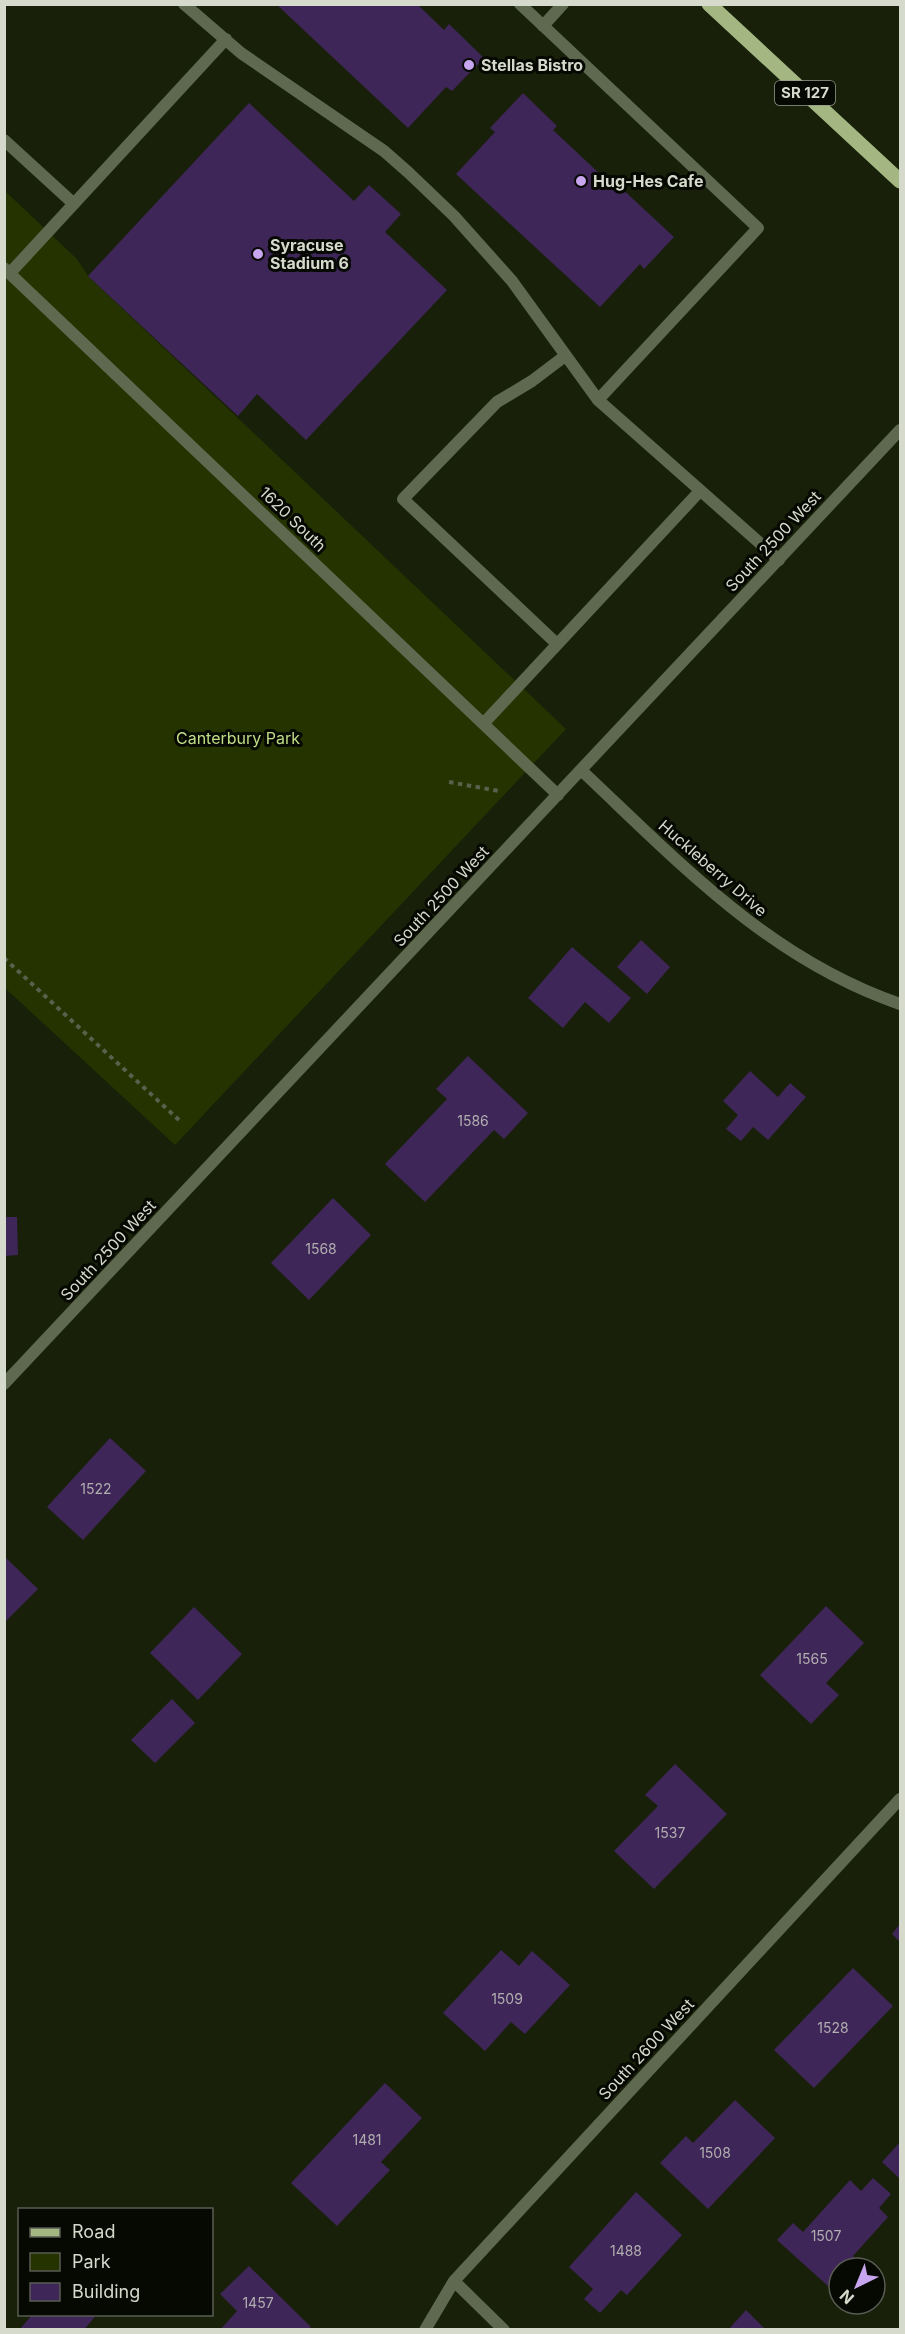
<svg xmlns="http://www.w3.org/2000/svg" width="905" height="2334" font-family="Inter,sans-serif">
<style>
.green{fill:#253300}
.building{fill:#3f2658}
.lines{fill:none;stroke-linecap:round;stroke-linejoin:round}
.path{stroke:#59604c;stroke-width:4;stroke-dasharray:4.5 4.5;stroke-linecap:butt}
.service{stroke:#5f6950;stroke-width:12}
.minor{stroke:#5f6950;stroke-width:12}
.tertiary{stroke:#5f6950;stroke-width:12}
.primary{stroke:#a4b783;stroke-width:15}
.poi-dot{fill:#c8a6ef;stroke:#060802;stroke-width:2}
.labels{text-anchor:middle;stroke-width:6;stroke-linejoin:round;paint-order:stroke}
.number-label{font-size:14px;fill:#b0adaf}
.shield{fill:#060802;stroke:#979b8f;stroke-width:1.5}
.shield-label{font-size:15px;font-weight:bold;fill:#d5dacc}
.poi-label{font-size:16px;font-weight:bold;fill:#d5dacc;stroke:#060802;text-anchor:start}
.street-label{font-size:16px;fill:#d5dacc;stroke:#060802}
.park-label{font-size:16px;fill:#bfdd86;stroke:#060802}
</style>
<rect width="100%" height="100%" fill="#182009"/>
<path class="green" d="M5,191l72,68 11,17 478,453 -391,416 -170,-157z"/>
<path class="building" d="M276,4h141l27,26 5,-6 35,34 -32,33 -6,-4 -38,41z
M523,93l34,33 -4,4 63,59 3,-3 55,51 -30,32 -4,-5 -40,43 -144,-133 39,-42 -5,-4z
M249,103l105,98 15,-16 32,29 -16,18 62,58 -141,150 -49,-46 -19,22 -150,-140z
M641,940l29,27 -23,27 -30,-27z
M572,947l59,51 -22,25 -24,-21 -22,26 -35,-30z
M468,1056l60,57 -24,26 -10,-9 -69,72 -40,-38 62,-65 -11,-10z
M750,1071l28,26 12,-14 16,14 -38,43 -15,-13 -12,14 -15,-12 12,-14 -15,-14z
M333,1198l38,37 -62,65 -38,-37z
M4,1217h13l1,38 -14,1z
M110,1438l36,33 -63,69 -36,-33z
M4,1556l34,33 -34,34z
M826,1606l38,37 -38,40 13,12 -28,29 -51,-49z
M194,1607l48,47 -44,46 -48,-47z
M172,1699l23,24 -40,40 -24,-23z
M675,1764l52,50 -73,75 -40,-38 44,-45 -13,-11z
M900,1924v18l-8,-8z
M501,1950l18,16 13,-15 38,34 -45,49 -14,-12 -26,29 -42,-38z
M853,1968l40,38 -79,82 -40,-38z
M385,2083l37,35 -41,44 9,8 -53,56 -46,-43z
M735,2100l40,38 -67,71 -48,-46 26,-27 7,7z
M900,2142v37l-18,-17z
M873,2178l18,16 -12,14 9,9 -35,39 14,12h-28v28l-62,-56 16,-17 10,9 47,-52 11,11z
M636,2192l46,43 -55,60 -6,-5 -21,23 -16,-14 9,-10 -24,-22z
M249,2266l62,61 -3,3h-88l17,-19 -17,-17z
M746,2310l20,20h-38z
M33,2314h64l-13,16h-65z"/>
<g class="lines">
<path class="path" d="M449,782l50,9
M4,958l176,163"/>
<path class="service" d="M184,4l57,49 143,98 25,22 45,43 58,65 86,119 181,160
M520,4l238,224 -160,172
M543,26l20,-22
M4,140l70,64
M4,268l554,527
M10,273l216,-234
M557,644l-154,-145 94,-97 35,-21 33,-25
M484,723l215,-231"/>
<path class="minor" d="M454,2281l50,49
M425,2330l29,-49 446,-482"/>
<path class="tertiary" d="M581,770c99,93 188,189 319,234
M4,1384l896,-954"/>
<path class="primary" d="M709,4l191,177"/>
</g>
<g class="poi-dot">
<circle cx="469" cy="65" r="6"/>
<circle cx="581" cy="181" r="6"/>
<circle cx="258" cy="254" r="6"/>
</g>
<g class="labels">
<g class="number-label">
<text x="473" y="1126">1586</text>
<text x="321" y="1254">1568</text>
<text x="96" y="1494">1522</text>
<text x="812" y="1664">1565</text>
<text x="670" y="1838">1537</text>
<text x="507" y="2004">1509</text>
<text x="833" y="2033">1528</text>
<text x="367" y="2145">1481</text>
<text x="715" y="2158">1508</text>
<text x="826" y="2241">1507</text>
<text x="626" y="2256">1488</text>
<text x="258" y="2308">1457</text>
</g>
<rect class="shield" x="775" y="81" width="60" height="24" rx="4.5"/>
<g class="shield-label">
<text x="805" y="98">SR 127</text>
</g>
<g class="poi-label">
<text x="481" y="71">Stellas Bistro</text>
<text x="593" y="187">Hug-Hes Cafe</text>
<text x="270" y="251">Syracuse<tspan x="270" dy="18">Stadium 6</tspan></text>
</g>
<g class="street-label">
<text transform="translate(293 519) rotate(44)" y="6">1620 South</text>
<text transform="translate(773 541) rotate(-47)" y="6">South 2500 West</text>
<text transform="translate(713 868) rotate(41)" y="6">Huckleberry Drive</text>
<text transform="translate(441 896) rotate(-47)" y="6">South 2500 West</text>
<text transform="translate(108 1250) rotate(-47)" y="6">South 2500 West</text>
<text transform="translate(646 2049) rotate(-47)" y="6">South 2600 West</text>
</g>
<g class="park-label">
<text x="238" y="744">Canterbury Park</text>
</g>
</g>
<rect width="905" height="2334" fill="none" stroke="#d5dacc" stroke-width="12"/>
<rect x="18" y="2208" width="195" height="108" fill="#060802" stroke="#595c53" stroke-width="1.5"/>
<rect x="30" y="2228" width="30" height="9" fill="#a4b783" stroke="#595c53" stroke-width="1.5"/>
<text x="72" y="2238" font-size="18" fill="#d5dacc">Road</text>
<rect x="30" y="2253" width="30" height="18" fill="#253300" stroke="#595c53" stroke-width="1.5"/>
<text x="72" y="2268" font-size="18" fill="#d5dacc">Park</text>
<rect x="30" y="2283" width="30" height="18" fill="#3f2658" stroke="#595c53" stroke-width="1.5"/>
<text x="72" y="2298" font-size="18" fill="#d5dacc">Building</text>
<g transform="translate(857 2286) rotate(223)"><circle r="28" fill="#060802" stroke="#595c53" stroke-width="1.5"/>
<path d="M0-4.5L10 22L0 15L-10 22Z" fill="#c8a6ef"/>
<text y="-9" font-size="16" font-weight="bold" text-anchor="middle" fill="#d5dacc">N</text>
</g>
</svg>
